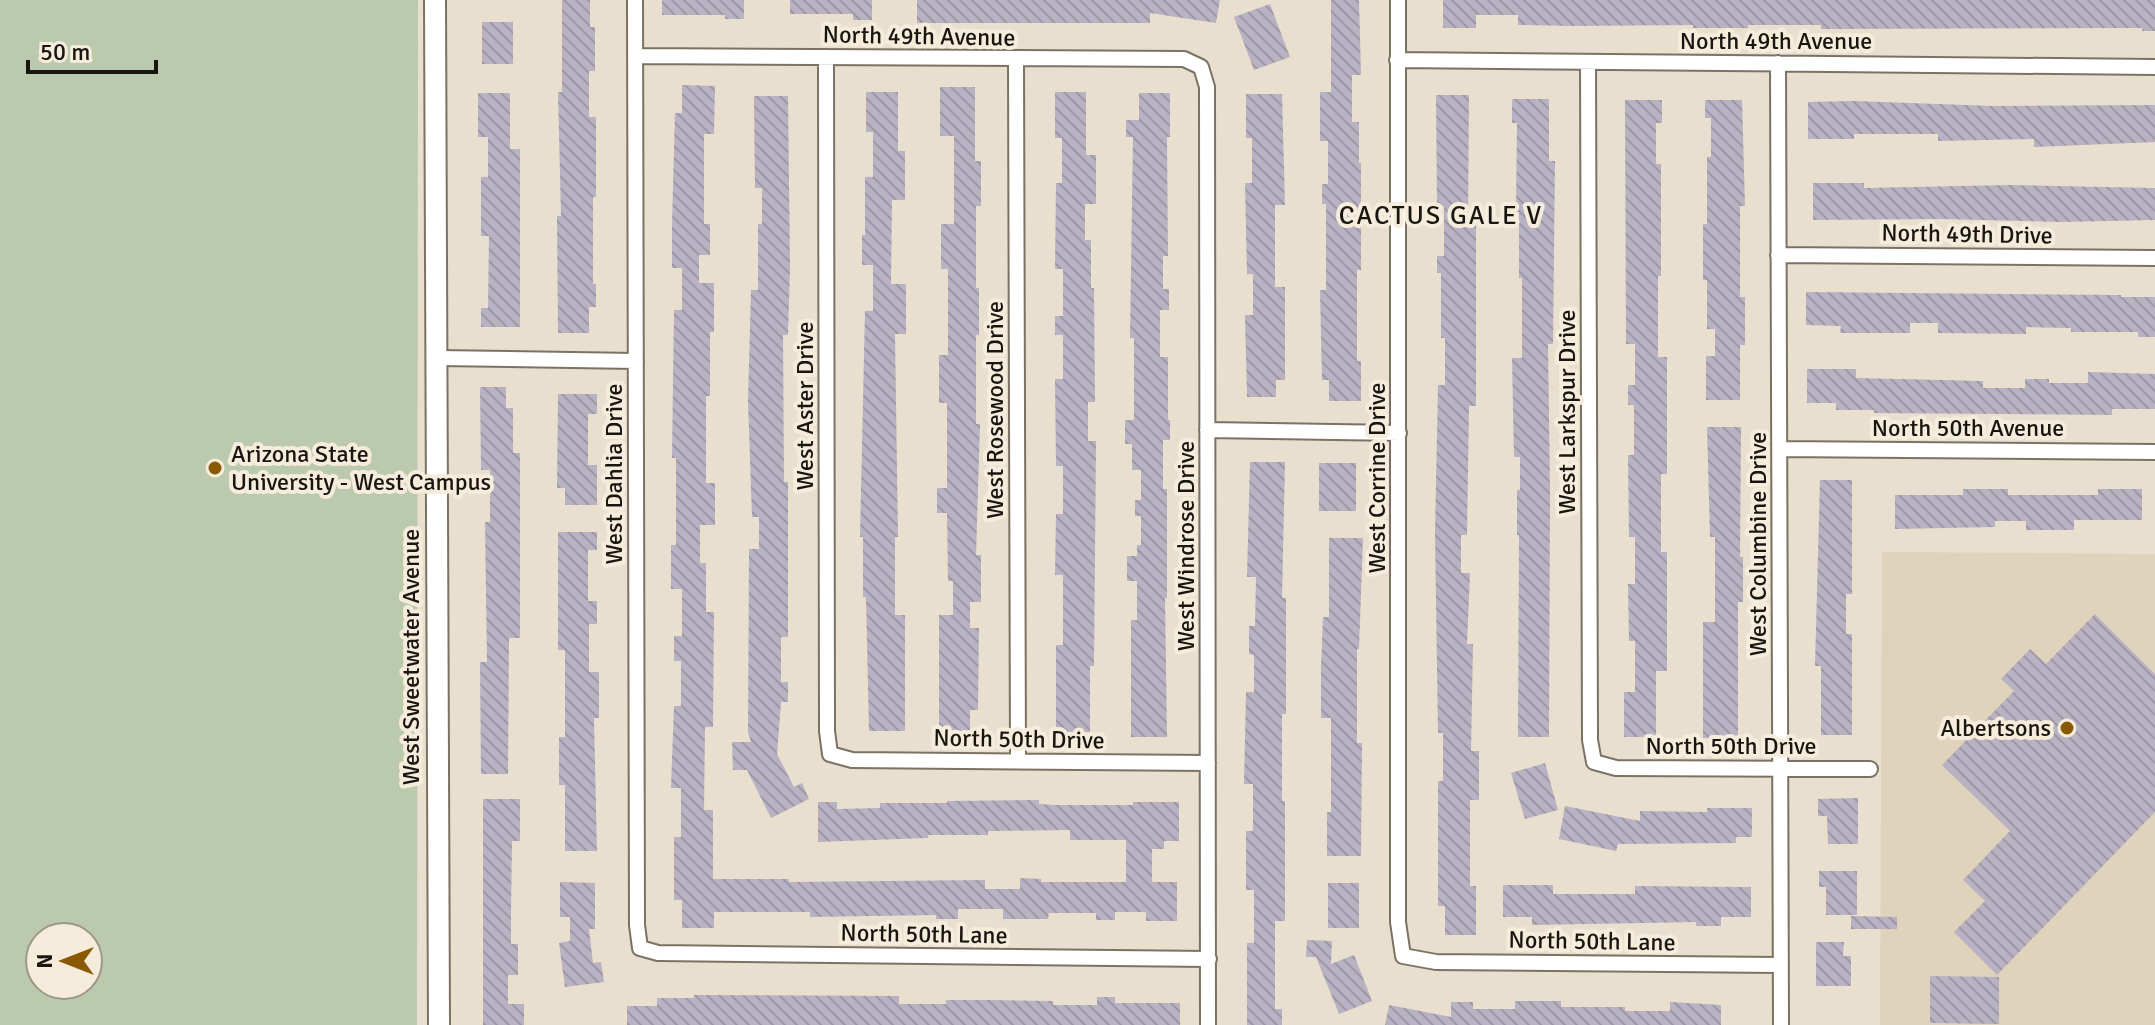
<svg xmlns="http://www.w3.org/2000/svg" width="2155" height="1025" font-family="Signika,sans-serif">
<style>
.built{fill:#e0d3bc}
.pitch{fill:#bbcaac;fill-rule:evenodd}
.building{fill:url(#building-back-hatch)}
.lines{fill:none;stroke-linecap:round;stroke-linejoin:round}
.street-casing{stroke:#7b7264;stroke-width:18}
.secondary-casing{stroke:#7b7264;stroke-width:24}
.street{stroke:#fff;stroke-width:14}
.secondary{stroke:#fff;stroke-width:20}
.poi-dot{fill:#8b5902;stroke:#f5ecdc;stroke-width:3}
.labels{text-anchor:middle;stroke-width:8;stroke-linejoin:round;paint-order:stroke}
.street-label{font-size:24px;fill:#191510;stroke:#f5ecdc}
.poi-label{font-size:24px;fill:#191510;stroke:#f5ecdc;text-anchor:start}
.neighbourhood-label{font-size:26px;letter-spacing:2px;fill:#191510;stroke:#f5ecdc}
</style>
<defs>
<pattern id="building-back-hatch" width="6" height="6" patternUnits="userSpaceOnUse" patternTransform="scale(2)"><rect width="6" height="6" fill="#b8b2c2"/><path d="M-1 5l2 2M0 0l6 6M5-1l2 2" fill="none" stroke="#9e98a6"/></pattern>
</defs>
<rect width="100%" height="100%" fill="#e8dfcf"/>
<path class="built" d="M1882,552l273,2v471h-275z"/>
<path class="pitch" d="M0,0h418l-1,1025h-417zM40,937h48v48h-48z"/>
<path class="building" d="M562,0h28v27h5v44h-6v46h7v80h-3v87h3v23h-7v26h-31l-1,-117h4l-3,-124h4z
M662,0h82v19h-19v-4h-63z
M790,0h82v20h-19v-6h-63z
M917,0h303l-4,23 -66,-10v10h-233z
M1331,0h28l2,75h-9v47h7v41h2v107h-4v91h4v40h-32v-21h-7l-2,-90h6v-86h-4v-20h6v-43h-8v-49h11z
M1443,0h712v31h-13v-3l-321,1v-4h-73v3h-55v-3l-122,1 -53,-1v-10h-42v13h-33z
M1270,4l20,53 -36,13 -20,-53z
M482,22h31v42h-31z
M682,85l33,1 -1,48h-10v90h6v31h-11v28h15v49h-4v64h-4v87h9v42h-15v38h6v49h8l-1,115h-8l-1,83h9v69h76v3l196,-2v9h35v-11l21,1v3h85v-42h-56v-10l-82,1v4h-60v3l-110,4v-40h19v7l43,-1v-5h67v-2l92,-1v4l16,1h78v-3h46v39h-15v8h-12v33h25v39h-31v-9h-31v8h-19v-7h-47l-1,6h-45v-10h-45v10h-22v-4l-126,2v-5h-96v16h-32v-28h-8v-63h7v-49h-10l3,-82h7v-45h-7v-25h8v-47h-11v-44h5v-87h-4l2,-148h8v-42h-10v-44l3,-111h7z
M940,87h35v74h6v45h-5v82h3v47h-3v89h4l-4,131h5v47h-11v26h9l-1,82h-8v25h-31v-120h14v-34h-5l-1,-68h-10v-25h10v-85h-8v-48h9v-86h-7v-45h13v-88h-14z
M866,92h32v59h7v49h-13l-1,84h15v50h-11l3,203h-3v78h10v116h-36l-3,-134h-3v-60h-3l5,-226h8v-46h-11v-30h3v-58h8v-45h-7z
M1055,92h31v63h10v49h-11v36h6v48h3l1,114h-7v39h8l-2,225h-4v66h-34v-87h7v-70h-8l1,-61h7v-48h-7l-1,-87h8v-44h-8v-19h8v-47h-8l1,-86h6v-45h-7z
M478,93h32v56h10v178h-39v-19h7l1,-72h-8v-59h7v-40h-10z
M1139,93h31v44h-3l1,119h-5v33h6v21h-9v47h8v63h2v20h-7v49h4v109h-2l2,139h-36v-117h6v-39h-10v-25h10v-11h4v-29h-6v-16h6v-30h-9v-26h-7v-24h9v-82h-4l3,-201h-7v-17h13z
M1246,94h36l3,111h-10v82h10v93h-9v17h-29l-2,-82h8v-41h-6l-2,-91h7v-45h-6z
M1436,95h33l-1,129h8v182h-7l-2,129h-6v38h9l-3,71h6l-2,107h8v49h-9v86h6v49h-31v-29h-7v-125h5v-48h-5l-3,-199 3,-149h7v-47h-4v-65h-4v-17h7v-50h-7z
M754,96h34l2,172 -2,67h-5l1,147h4v155h-7v45h7v20h-7l-4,52 17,33 8,-4 7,16 -38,19 -24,-48h-14l-1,-28h19l-3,-10 1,-183h10v-32h-7l-4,-116 3,-111h7v-66h4v-36h-7z
M1512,99h37v62h6l-2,183h-5l2,146 -1,247h-31l1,-202h-2v-45h3v-33h-6l-2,-99h10v-80h-3v-66h-3l1,-89h-5z
M1625,100h37v23h-6v41h5v112h-3v81h9v117h-6v78h6v119h-11v66h-32v-45h11v-51h-6l-1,-57h7v-47h-6l-1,-82h6v-50h-6v-20h7v-41h-9z
M1705,100h37l3,106h-5v91h5v48h-5v55h-34v-44h9v-27h-8v-49h-4v-56h4v-67h4v-39h-6z
M1854,101l139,5 162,-1v37l-121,5v-8l-96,2v-7h-84v5h-46v-37z
M1813,183h51v5l145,-3 146,3v32l-95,2 -119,-3 -128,1z
M1806,292l315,3v2h34v40h-17v-5h-67v-4l-45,-1v7l-88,-1v-10h-28v10h-70l1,-7 -35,-1z
M1807,369h49v9l127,3v7h42v-9h24v4h39v-11l67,2v35h-43v6l-238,-2v-3h-38v-7h-29z
M480,387h26v21h7v45h7v185h-11l-1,136h-27l-1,-112h7l-2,-140h5v-52h-9z
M558,394h39v20h-9v51h9v40h-32v-17h-8z
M1707,427h34l-1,130h3v45h-5v136h-35v-116h12v-85h-5z
M1250,462h35l-3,136h4v116h-4v87h3v120h-10v88h7v16h-35v-82h7v-53h-8v-59h7v-47h-9l2,-92h8v-37l-5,-1v-28h6l1,-49h-9z
M1319,463h37v48h-37z
M1820,480h32v114h-6v40h6v101h-31v-69h-6z
M1963,489h45v6h90v-6h44v31h-68v10h-48v-9h-31v6l-100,2v-34h68z
M558,532h39v18h-9v51h9v23h-8v48h10v46h-5l3,133h-32v-66h-6v-48h6v-87h-7z
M1329,538h34l-4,111h-2v94h5l-1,113h-34v-44h4v-94h-10v-50l2,-51h6z
M2095,614l60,60v138l-158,163 -43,-43 31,-31 -22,-21 47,-49 -68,-66 72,-74 -13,-12 29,-30 16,15z
M1545,763l13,47 -33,9 -14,-46z
M1858,798v46h-30l-1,-28h-9v-17z
M483,799h37v42h-8l-1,71v32h7v31h-10v29h16v21h-41z
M1565,806l75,15v-10l67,1v-4h45v29h-16v6l-118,1 -2,7 -57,-12z
M1819,871h38v44h-31v-28h-7z
M560,882l35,1v46h-6l4,34 8,-1 3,20 -39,5 -6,-44 11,-2v-24h-10z
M1328,883h31v45h-31z
M1503,885h50v9h82v-8l116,1v30h-30v9h-25v-4l-164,3v-8h-29z
M1851,916l46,1v12h-46z
M1307,940l25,1 -1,23 23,-9 18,46 -33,13 -23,-57h-10z
M1816,942h28l-1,14h8v30h-35z
M1930,976l69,1v47l-69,-1z
M694,995l205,1v8h47v-4h42l65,1v4h44v-8h18v6h65v22h-553v-19h30v-8h37z
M1515,1001h46v6h64v4h45v-9l51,3v20h-336l4,-20 62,12v-15h22v7h42z"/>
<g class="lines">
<defs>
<path id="street" d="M635,0l2,925 3,23 18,5 551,6
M1398,0v922l5,34 33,6 345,3
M635,56l549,3 17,8 6,20 1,938
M826,57l1,674 3,23 22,6 356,3
M1016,59l2,702
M1397,60l758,7
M1588,62l2,678 4,22 22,6 254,1
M1778,63l3,962
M1778,255l377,3
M437,358l199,3
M1207,430l192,3
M1780,449l375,3"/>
<path id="secondary" d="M435,0l4,1025"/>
</defs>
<use href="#street" class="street-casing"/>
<use href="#secondary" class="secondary-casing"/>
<use href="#street" class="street"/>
<use href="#secondary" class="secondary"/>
</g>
<g class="poi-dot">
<circle cx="215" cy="468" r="8"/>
<circle cx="2067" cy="728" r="8"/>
</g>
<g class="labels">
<g class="street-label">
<text transform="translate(919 36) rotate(1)" y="8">North 49th Avenue</text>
<text x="1776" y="49">North 49th Avenue</text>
<text transform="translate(1967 234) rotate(1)" y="8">North 49th Drive</text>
<text transform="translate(805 406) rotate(-90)" y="8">West Aster Drive</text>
<text transform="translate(995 410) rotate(-90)" y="8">West Rosewood Drive</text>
<text transform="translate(1567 412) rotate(-90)" y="8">West Larkspur Drive</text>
<text x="1968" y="436">North 50th Avenue</text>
<text transform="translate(614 474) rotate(-90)" y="8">West Dahlia Drive</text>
<text transform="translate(1377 478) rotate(-90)" y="8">West Corrine Drive</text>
<text transform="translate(1758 544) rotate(-90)" y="8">West Columbine Drive</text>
<text transform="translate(1186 546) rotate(-90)" y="8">West Windrose Drive</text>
<text transform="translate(411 657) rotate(-90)" y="8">West Sweetwater Avenue</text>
<text transform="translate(1019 739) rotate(1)" y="8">North 50th Drive</text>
<text x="1731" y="754">North 50th Drive</text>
<text transform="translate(924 934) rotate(1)" y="8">North 50th Lane</text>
<text transform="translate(1592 941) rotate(1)" y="8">North 50th Lane</text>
</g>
<g class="poi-label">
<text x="231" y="462">Arizona State<tspan x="231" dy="28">University - West Campus</tspan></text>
<text x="2051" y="736" text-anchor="end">Albertsons</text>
</g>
<g class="neighbourhood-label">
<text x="1441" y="224">CACTUS GALE V</text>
</g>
</g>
<g transform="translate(64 961) rotate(270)"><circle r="38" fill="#f5ecdc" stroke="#9d968a" stroke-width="2"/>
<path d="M0-6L14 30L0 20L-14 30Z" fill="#8b5902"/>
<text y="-12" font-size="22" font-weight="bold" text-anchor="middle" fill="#191510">N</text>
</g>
<path d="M28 60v12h128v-12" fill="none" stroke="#191510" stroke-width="4"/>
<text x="40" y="60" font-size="24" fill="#191510" stroke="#f5ecdc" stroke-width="6" paint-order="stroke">50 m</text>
</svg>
